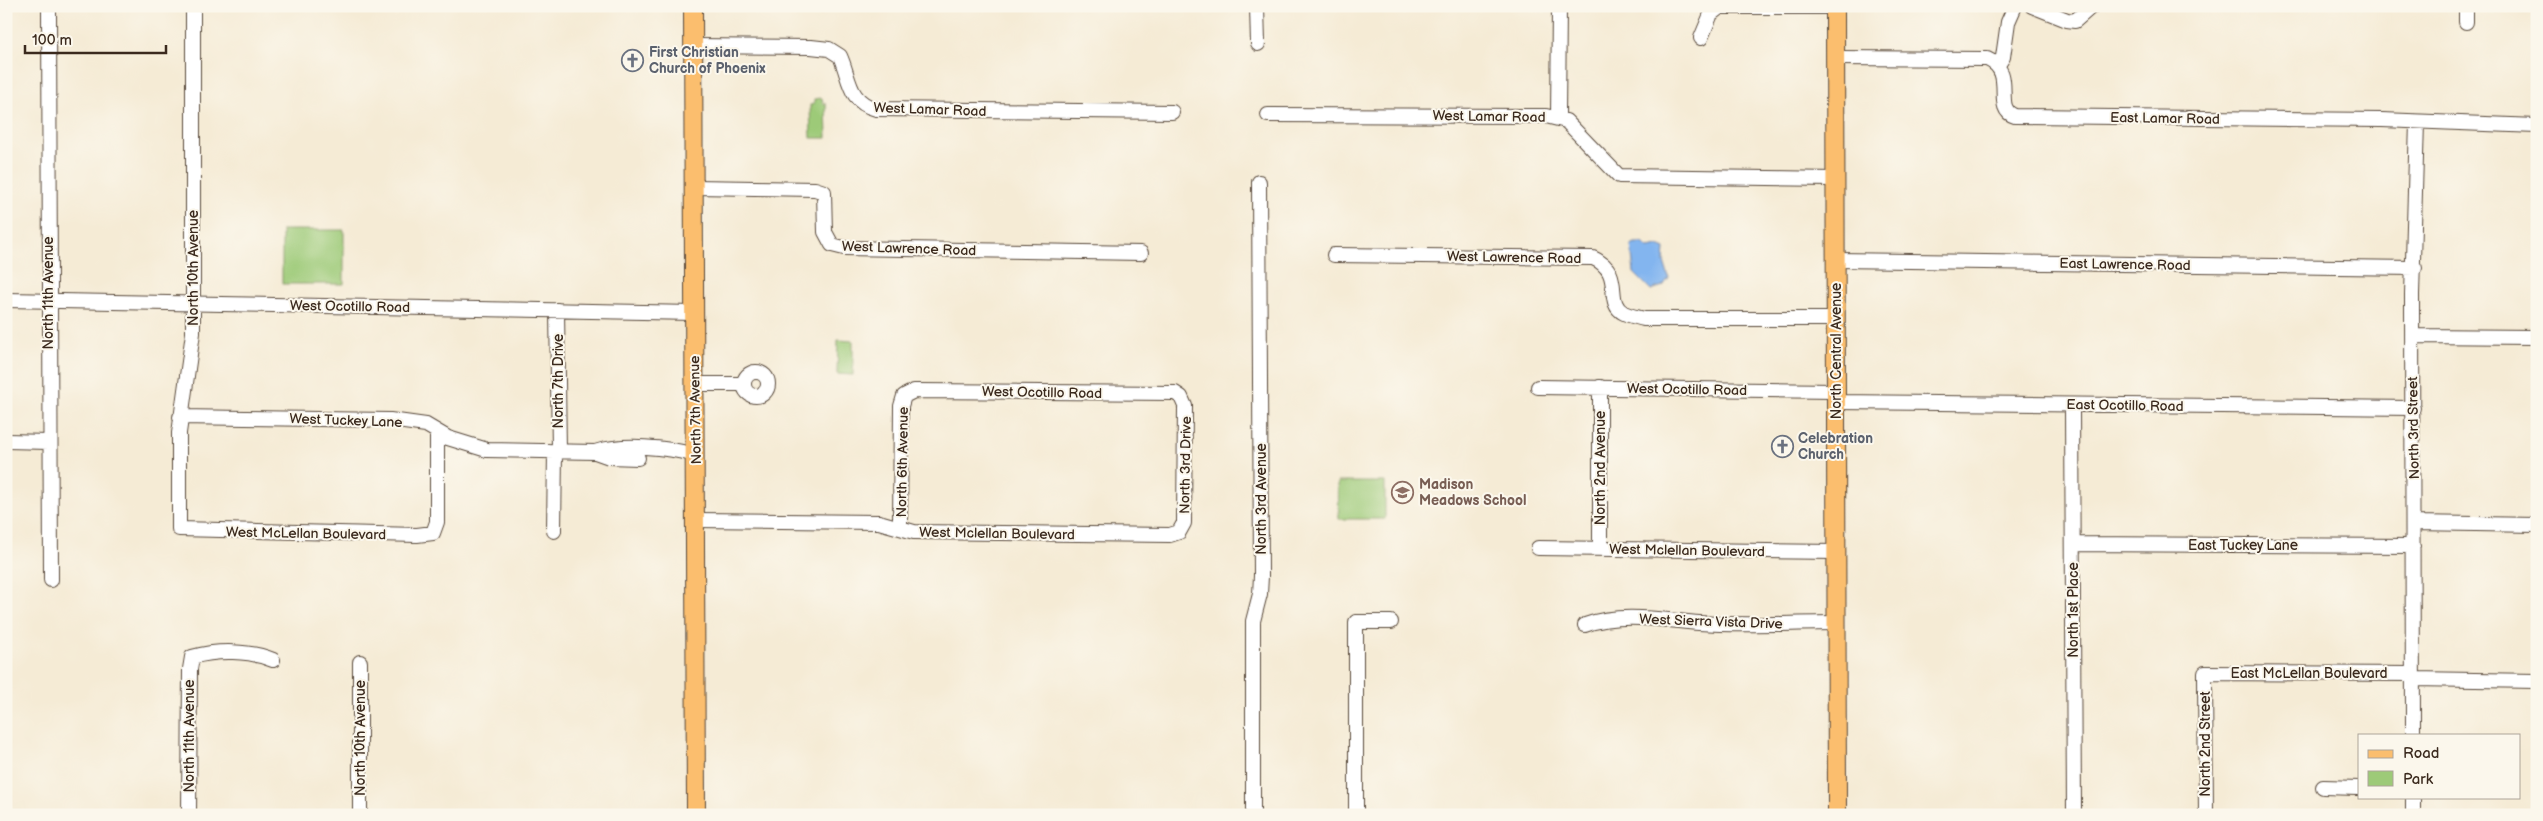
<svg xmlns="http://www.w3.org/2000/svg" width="2543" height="821" font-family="'Balsamiq Sans',sans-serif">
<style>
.green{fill:#9dca78;stroke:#6c7a4b}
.water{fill:#83b5ef;stroke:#5f7086}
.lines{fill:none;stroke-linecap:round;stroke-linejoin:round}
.minor-casing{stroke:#574739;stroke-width:16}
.major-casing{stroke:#574739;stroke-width:20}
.minor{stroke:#fff;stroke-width:14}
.major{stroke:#fbbe6e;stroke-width:18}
.labels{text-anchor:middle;stroke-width:4;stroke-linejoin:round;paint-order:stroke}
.worship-label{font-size:14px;font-weight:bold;fill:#5b616d;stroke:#fbf7ec;text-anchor:start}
.street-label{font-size:14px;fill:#3b2a1e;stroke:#fbf7ec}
.education-label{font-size:14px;font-weight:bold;fill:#785e54;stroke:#fbf7ec;text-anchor:start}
</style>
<rect width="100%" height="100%" fill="#fbf7ec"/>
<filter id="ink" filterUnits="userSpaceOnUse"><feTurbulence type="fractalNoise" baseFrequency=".02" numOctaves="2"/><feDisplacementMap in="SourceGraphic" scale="10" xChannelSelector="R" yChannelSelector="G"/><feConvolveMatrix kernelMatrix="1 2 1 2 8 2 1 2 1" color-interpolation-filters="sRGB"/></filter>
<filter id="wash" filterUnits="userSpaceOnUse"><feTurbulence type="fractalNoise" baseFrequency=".0096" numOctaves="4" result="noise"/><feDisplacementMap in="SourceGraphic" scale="20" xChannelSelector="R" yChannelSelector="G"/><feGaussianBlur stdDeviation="1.12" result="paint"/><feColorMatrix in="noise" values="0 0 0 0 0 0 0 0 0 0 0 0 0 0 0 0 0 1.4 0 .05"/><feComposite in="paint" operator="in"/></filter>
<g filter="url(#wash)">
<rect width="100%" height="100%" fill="#f5ebd5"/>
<path class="green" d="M822,98l1,6h3l1,34h-16l-1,-33 4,-1v-5z
M282,230h62v54h-62z
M838,340l15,1v34l-16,-1z
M1338,482h47v37h-46z"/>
<path class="water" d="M1635,243h8l5,5 10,-2 7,3 -1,13 5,16 -6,8 -12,4 -17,-17 -3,-28z"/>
</g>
<g filter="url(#ink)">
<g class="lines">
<defs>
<path id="minor" d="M49,6l2,574
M193,6v327l-14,100v96l238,6 16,-2 4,-11v-90
M1257,6l1,38
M2032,6l35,14 8,1 17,-15
M2466,22v-16
M1701,38l10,-24 9,-7h115
M693,46l118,1 18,2 11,7c10,22 8,46 36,53l296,3
M1836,58l151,1c31,13 4,50 28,57l367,4 155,6
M1998,65l5,-8 5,-35 7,-16
M1268,115l278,1 20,5 53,55 216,3
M1558,118l1,-112
M694,187l121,2 9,3 1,40 7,13 12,3 297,5
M1334,255l259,3c33,15 10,44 31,55 6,3 13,4 20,6h192
M1836,260l579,8
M6,300l688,13
M557,310l2,141
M2412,336l125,1
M744 384a12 12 0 1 1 24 0a12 12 0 1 1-24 0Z
M694,384h50
M1538,387l298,4
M1836,402l577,6
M2072,405l2,410
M180,417l210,3 36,5 22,13 39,12 108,2c27,-9 72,-5 100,3
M6,441l43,1
M595,452l14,5 29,1
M696,520l183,2 35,10 256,3 9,-3 5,-9 1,-117 -4,-9 -6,-4 -261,-2 -10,5 -3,10 -1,121
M2414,523l123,2
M554,531l1,-80
M2073,544l340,2
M1538,548l299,4
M1600,548v-161
M1585,625c35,-13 77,-5 114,-2 45,3 93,0 138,0
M360,662v153
M2413,679l124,2
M2413,735l-1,-440 5,-173
M2323,787l36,1
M2413,797v18
M189,815l1,-146 2,-12c25,-7 57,-7 81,3
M1253,815v-194l7,-27 1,-18 -2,-394
M1356,815v-193h35
M2206,815l-1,-142 208,1"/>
<path id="major" d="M693,6l3,809
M1835,6l2,809"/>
</defs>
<use href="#minor" class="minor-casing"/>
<use href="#major" class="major-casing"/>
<use href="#minor" class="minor"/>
<use href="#major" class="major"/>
</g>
</g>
<defs>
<symbol id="church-ring" viewBox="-11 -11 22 22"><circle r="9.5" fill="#fbf7ec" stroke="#6b7280" stroke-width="1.5"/><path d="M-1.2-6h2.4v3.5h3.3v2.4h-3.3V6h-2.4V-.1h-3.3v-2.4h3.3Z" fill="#6b7280"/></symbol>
<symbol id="school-ring" viewBox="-11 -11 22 22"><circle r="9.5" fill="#fbf7ec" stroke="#8d6e63" stroke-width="1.5"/><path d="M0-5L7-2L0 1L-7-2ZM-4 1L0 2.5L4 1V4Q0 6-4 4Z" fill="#8d6e63"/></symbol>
</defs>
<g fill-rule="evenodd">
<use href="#church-ring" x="620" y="48" width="25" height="25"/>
<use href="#church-ring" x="1770" y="434" width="25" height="25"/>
<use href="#school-ring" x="1390" y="480" width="25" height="25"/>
</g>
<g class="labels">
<g class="worship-label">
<text x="649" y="57">First Christian<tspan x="649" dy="16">Church of Phoenix</tspan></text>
<text x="1798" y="443">Celebration<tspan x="1798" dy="16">Church</tspan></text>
</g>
<g class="street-label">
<text transform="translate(930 109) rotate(2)" y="5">West Lamar Road</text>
<text transform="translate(1489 116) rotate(1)" y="5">West Lamar Road</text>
<text transform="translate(2165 118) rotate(1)" y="5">East Lamar Road</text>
<text transform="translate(909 248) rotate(2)" y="5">West Lawrence Road</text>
<text transform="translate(1514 257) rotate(1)" y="5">West Lawrence Road</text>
<text transform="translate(2125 264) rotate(1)" y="5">East Lawrence Road</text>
<text transform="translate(193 268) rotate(-90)" y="5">North 10th Avenue</text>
<text transform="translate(48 293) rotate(-90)" y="5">North 11th Avenue</text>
<text transform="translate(350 306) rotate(1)" y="5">West Ocotillo Road</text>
<text transform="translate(1836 351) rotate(-90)" y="5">North Central Avenue</text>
<text transform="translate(558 381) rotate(-90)" y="5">North 7th Drive</text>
<text transform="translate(1687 389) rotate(1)" y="5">West Ocotillo Road</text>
<text transform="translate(1042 392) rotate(1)" y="5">West Ocotillo Road</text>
<text transform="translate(2125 405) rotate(1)" y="5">East Ocotillo Road</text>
<text transform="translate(695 410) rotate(-91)" y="5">North 7th Avenue</text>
<text transform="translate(346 420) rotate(2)" y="5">West Tuckey Lane</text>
<text transform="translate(2413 428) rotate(-91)" y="5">North 3rd Street</text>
<text transform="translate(902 462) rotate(-89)" y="5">North 6th Avenue</text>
<text transform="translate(1185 465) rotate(-89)" y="5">North 3rd Drive</text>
<text transform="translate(1600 468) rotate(-90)" y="5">North 2nd Avenue</text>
<text transform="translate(1261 499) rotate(-90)" y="5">North 3rd Avenue</text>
<text transform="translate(306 533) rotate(1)" y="5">West McLellan Boulevard</text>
<text transform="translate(997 533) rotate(1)" y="5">West Mclellan Boulevard</text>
<text x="2243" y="550">East Tuckey Lane</text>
<text transform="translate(1687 550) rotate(1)" y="5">West Mclellan Boulevard</text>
<text transform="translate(2073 610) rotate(-90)" y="5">North 1st Place</text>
<text transform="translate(1711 621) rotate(2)" y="5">West Sierra Vista Drive</text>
<text x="2309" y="678">East McLellan Boulevard</text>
<text transform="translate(189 736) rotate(-90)" y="5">North 11th Avenue</text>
<text transform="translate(360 738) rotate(-90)" y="5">North 10th Avenue</text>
<text transform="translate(2205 744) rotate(-90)" y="5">North 2nd Street</text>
</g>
<g class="education-label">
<text x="1419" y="489">Madison<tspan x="1419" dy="16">Meadows School</tspan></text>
</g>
</g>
<rect width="2543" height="821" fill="none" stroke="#fbf7ec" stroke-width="25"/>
<rect x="2358" y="734" width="162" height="65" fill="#fbf7ec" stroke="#aea59a"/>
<rect x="2368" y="750" width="25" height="8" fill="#fbbe6e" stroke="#aea59a"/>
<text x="2403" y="758" font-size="15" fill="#3b2a1e">Road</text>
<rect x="2368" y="771" width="25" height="15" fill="#9dca78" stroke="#aea59a"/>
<text x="2403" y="784" font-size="15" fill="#3b2a1e">Park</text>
<path d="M25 45v8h141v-8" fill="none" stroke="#3b2a1e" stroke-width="2.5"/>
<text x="32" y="45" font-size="15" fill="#3b2a1e" stroke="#fbf7ec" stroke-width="4" paint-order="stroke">100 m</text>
</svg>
